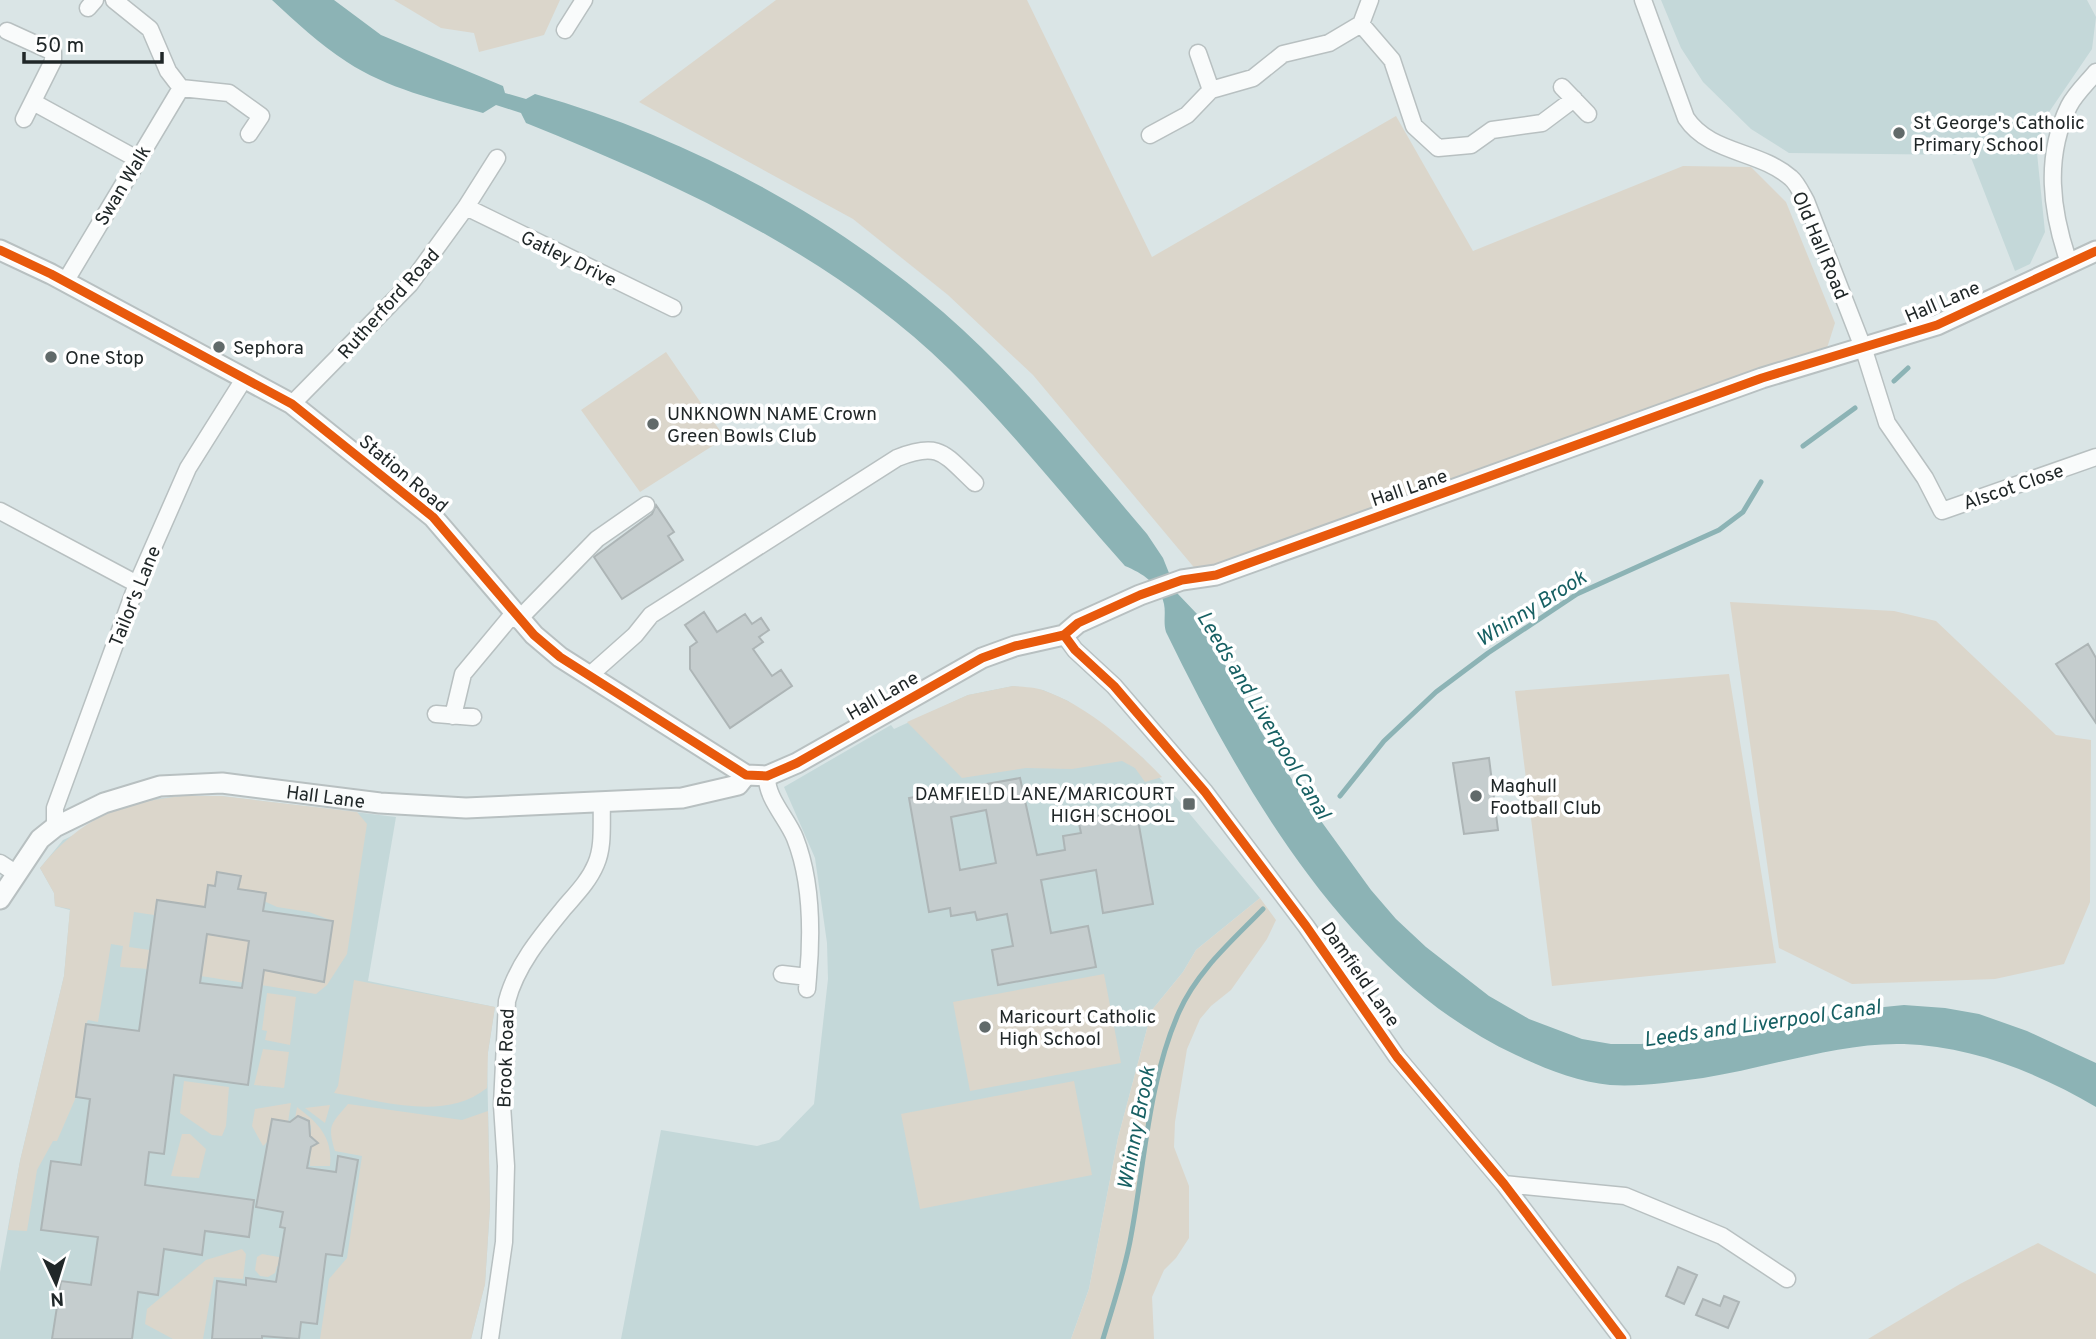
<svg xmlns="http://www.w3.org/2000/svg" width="2096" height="1339" font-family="Overpass,sans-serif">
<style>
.built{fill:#c4d8d9}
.green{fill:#dbd6cb}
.water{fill:#8cb3b5}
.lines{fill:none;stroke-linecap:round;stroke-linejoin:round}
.stream{stroke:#8cb3b5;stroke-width:5}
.building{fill:#c5cdce;stroke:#adb5b6;stroke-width:2;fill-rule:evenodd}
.minor-casing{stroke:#b8c0c1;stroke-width:19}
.tertiary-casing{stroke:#b8c0c1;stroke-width:23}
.minor{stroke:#f9fbfb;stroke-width:16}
.tertiary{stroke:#f9fbfb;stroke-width:19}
.cycleway-casing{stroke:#fff;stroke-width:13}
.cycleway{stroke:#e8590c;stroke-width:9}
.poi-dot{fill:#616a6a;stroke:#fff;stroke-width:2.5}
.labels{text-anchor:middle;stroke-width:7;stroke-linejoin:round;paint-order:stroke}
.poi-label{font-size:19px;fill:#202728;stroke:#fff;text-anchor:start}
.street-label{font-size:19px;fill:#202728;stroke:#fff}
.water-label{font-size:21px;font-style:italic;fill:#176063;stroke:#fff}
</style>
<rect width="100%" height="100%" fill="#dae5e6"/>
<path class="built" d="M1661,0h426l9,17 -4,32 -47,69 -8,35 8,79 -15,32 -15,7 -45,-116 -181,-2 -38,-24 -48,-47 -22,-34z
M1013,686l30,4 25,11 75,57 117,140 -64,52 -13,22 -31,38 -34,128 -29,151 -18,50h-450l40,-209 96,16 22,-6 35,-36 14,-125 -1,-36 -12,-85 -31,-71 107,-62 3,4 74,-34z
M182,796h39l175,21 -28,164 127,26 -8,52 3,148 -5,77 -14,55h-471v-67l20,-111 44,-185 6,-66 -15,-4 -1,-13 -14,-25 23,-28 89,-41z"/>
<path class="green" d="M394,0h166l-16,35 -65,17 -5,-19 -33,-5z
M776,0h251l125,257 244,-141 77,135 210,-85 68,1 35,35 49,121 -8,25 -630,223 -164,-196 -85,-80 -95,-76 -214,-117z
M666,352l59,86 -85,54 -59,-82z
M1730,602l164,9 42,10 120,114 35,5 -1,162 -26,62 -69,15 -143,5 -73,-36z
M1729,674l47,289 -224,23 -37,-295z
M1013,686c10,1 22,1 32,5 43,15 86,54 117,86l-17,5 -10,-14 -13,-7 -50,8 -46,-1 -64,10 -55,-56 61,-27z
M182,796h39l136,16 10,12 -20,130 -20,31 -11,9 -61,-10 2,-15 67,13 9,-61 -24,-9 -32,-5 -39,-18 2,-13 -23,-4 -2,14 -7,-1 -3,22 -48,-7 -3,15 -20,-3 -5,35 35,5 -1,18 -43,-3 3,-21 -12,-2 -13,78 -10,-2 -2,4 -10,73 -19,44h-4l-16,29 -10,61 -19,-1 12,-69 44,-185 6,-67 -15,-3 -1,-13 -14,-25c41,-50 79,-65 142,-72z
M1260,898l16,22 -9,19 -36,51 -20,16 -11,13 -13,30 -12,73 -1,25 15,39v52l-13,20 -12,12 -12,27 2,42h-83l18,-50 29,-151 34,-128 31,-38 13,-22z
M207,934l42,7 -4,42 -44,-7z
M1104,974l17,89 -151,28 -17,-89z
M354,980l141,27 -7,45 -1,36c-43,34 -103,13 -153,5l4,-7z
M267,993l29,4 -6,48 -25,-5 2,-9 -5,-1z
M263,1049l26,3 -5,36 -30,-3z
M184,1081l45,6 -3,39 -4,10 -10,-1 -32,-22z
M1074,1081l18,94 -172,34 -19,-95z
M291,1103l-3,19 -25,24 -11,-20 3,-17z
M348,1104l114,16 26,-9 2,96 -5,77 -14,55h-151l9,-60 18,-21 15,-102 -27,-5c-8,-26 -4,-27 13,-47z
M330,1105l-5,18 -20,-15z
M297,1107c21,16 36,30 33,59h-20l1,-40 -6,-9 -10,2z
M182,1134h8l16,15 -7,29 -28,-2z
M2038,1243l58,31v65h-228l92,-55z
M242,1249l4,5 -3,25 -29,-2 -11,62h-30l-28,-15 2,-15 59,-49z
M262,1254l39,7 -1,8 -23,-3 -2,7 -7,4 -8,-1 -5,-6 2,-13z"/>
<path class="water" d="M272,0h62l47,35 122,51 2,7 21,6 9,-5c148,42 291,117 408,218 76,66 139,146 204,222l16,24 14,35 21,22 64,118 38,59 71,98 25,29 30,28 63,49 40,23 53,20 29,5h30l88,-9 135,-26 40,-4 41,3 34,6 48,17 69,32v44c-57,-34 -125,-61 -192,-63 -65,-2 -136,24 -201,34 -30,4 -63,9 -93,7 -32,-3 -65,-16 -94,-30 -166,-77 -273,-265 -350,-423 -3,-10 0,-18 -2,-28 -4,-20 -22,-31 -39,-38 -59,-66 -113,-136 -176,-197 -119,-116 -272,-185 -423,-246l-5,-10 -25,-8 -13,8c-46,-13 -97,-25 -136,-51 -28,-18 -51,-40 -75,-62z"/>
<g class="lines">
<path class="stream" d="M1894,381l14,-13
M1803,446l52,-38
M1340,796l44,-55 52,-49 52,-39 89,-59 142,-64 24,-18 18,-30
M1103,1339c10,-34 22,-68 28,-103 14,-74 17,-154 48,-224 18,-41 53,-71 84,-103"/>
</g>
<path class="building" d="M656,505l18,27 -6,4 15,24 -61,39 -28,-42 58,-43z
M704,612l13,20 28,-18 7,10 9,-6 8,12 -10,7 4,5 -10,7 19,27 9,-6 11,16 -62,42 -40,-59v-22l7,-5 -12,-17z
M2088,644l8,14v65l-40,-59z
M1489,758l9,72 -34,4 -11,-71z
M1020,778l17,77 28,-5 -2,-14 18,-3 -3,-14 58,-10 17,95 -50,9 -7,-43 -55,10 10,53 37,-7 8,41 -98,18 -6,-35 21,-4 -6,-32 -30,6 -2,-8 -24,4 -1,-8 -21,4 -20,-114zM986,810l10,53 -36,7 -9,-53z
M217,872l24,4 -3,13 28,4 -3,18 70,10 -9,61 -60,-12 -16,115 -74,-10 -10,79 -15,-2 -4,33 109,15 -5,37 -44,-6 -3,24 -38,-6 -6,46 -20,-3 -6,47h-80l9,-58 30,4 7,-48 -57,-7 10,-69 30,4 9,-66 -14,-2 10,-73 53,7 18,-131 48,7 3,-22 7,1zM207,934l42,7 -7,47 -42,-5z
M298,1116l11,5 1,15 8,7 -7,4 -4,21 29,4 2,-16 20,4 -16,96 -16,-2 -9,70 -16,-2 -2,17 -37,-3v3h-50l5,-58 29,4v-7l30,4 9,-54 -5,-1 3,-15 -27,-5 16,-88 18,3z
M1678,1267l19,8 -13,29 -18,-8z
M1724,1296l15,6 -11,26 -32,-13 7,-16 17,7z"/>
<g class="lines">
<defs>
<path id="minor" d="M114,0l36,29 18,42 13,17 48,5 32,23 -12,18
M1643,0l43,118c24,36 73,32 105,60 6,5 11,16 15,23l58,149 23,73 38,55 17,33 154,-54
M88,8l7,-8
M1361,24l31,36 22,66 24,22 33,-3 21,-15 50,-7 32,-24
M565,30l19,-30
M7,31l46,21v9l-29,58
M1198,53l13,37
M1562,87l26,27
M33,102l104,57
M1150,135l37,-20 24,-25 42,-12 30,-24 46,-11 32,-19 9,-24
M466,207l207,101
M2069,263c-18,-52 -25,-106 0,-157 6,-12 19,-24 27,-34
M65,282l116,-194
M292,404l118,-120 56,-77 31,-49
M0,511l137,73
M518,620l79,-81 49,-34
M1064,635l11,15 39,36 91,106 101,134 91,131 107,127 118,155
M590,675l45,-40 16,-20 246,-157c43,-17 47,-4 78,25
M436,714l37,3
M453,716l10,-42 50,-60
M767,776c-1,22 20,42 28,62 17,43 17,95 13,139
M55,827v-19l82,-224 51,-116 56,-89
M0,863l17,11
M782,974l26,3 -1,12
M1504,1184l121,12 97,40 65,43
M490,1339l14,-97 2,-76 -4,-61 5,-104c9,-35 34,-65 57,-93 12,-14 25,-27 32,-44 8,-18 5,-41 6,-60"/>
<g id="tertiary">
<path d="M0,250l51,24 241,130 141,113 101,118 26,22 186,118 21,1 30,-13 185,-105 33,-12 49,-11 14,-12 62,-28 42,-15 34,-5 546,-197 175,-53 159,-74"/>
<path id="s1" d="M0,899l40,-60 15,-12 49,-24 56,-17 62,-3 158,20 86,5 216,-10 56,-13 8,-10"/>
</g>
</defs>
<use href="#minor" class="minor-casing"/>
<use href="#tertiary" class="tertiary-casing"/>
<use href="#minor" class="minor"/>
<use href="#tertiary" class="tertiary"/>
<defs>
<path id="cycleway" d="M0,250l51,24 241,130 141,113 101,118 26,22 186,118 21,1 30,-13 185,-105 33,-12 49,-11 14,-12 62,-28 42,-15 34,-5 546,-197 175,-53 159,-74
M1064,635l11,15 39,36 91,106 101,134 91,131 107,127 118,155"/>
</defs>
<use href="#cycleway" class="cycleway-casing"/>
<use href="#cycleway" class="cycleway"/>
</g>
<g class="poi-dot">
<circle cx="1899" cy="133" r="7"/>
<circle cx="219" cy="347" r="7"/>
<circle cx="51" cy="357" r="7"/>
<circle cx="653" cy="424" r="7"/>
<circle cx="1476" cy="796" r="7"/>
<rect x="1182" y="797" width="14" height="14" rx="3.5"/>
<circle cx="985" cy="1027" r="7"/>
</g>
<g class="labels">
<g class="poi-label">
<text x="1913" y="129">St George's Catholic<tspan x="1913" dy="22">Primary School</tspan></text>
<text x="233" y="354">Sephora</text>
<text x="65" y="364">One Stop</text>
<text x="667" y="420">UNKNOWN NAME Crown<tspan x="667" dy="22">Green Bowls Club</tspan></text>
<text x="1490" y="792">Maghull<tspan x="1490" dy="22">Football Club</tspan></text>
<text x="1175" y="800" text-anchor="end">DAMFIELD LANE/MARICOURT<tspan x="1175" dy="22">HIGH SCHOOL</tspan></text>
<text x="999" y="1023">Maricourt Catholic<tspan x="999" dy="22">High School</tspan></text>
</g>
<g class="street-label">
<text transform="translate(122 185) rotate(-59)" y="7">Swan Walk</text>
<text transform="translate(1821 245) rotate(67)" y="7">Old Hall Road</text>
<text transform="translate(569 258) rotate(26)" y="7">Gatley Drive</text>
<text transform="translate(1942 301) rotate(-23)" y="7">Hall Lane</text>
<text transform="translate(388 303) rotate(-48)" y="7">Rutherford Road</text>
<text transform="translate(404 473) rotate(40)" y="7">Station Road</text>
<text transform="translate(2013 486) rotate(-19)" y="7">Alscot Close</text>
<text transform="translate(1409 487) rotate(-19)" y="7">Hall Lane</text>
<text transform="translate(134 596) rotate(-68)" y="7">Tailor's Lane</text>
<text transform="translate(882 695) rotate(-30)" y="7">Hall Lane</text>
<text dy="7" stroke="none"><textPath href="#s1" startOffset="371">Hall Lane</textPath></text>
<text transform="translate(1361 974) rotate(55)" y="7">Damfield Lane</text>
<text transform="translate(505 1058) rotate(-88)" y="7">Brook Road</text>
</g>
<g class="water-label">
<text transform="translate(1531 608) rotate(-32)" y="7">Whinny Brook</text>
<text transform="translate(1264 715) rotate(59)" y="7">Leeds and Liverpool Canal</text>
<text transform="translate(1762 1023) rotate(-8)" y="7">Leeds and Liverpool Canal</text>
<text transform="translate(1136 1128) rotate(-79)" y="7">Whinny Brook</text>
</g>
</g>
<g transform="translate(56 1283) rotate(176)" stroke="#ffffff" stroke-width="5" paint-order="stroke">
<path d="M0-5L12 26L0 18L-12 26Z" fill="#202728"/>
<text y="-10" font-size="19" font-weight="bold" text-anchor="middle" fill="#202728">N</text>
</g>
<path d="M24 52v10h138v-10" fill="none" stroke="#202728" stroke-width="3.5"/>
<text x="35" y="52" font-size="21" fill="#202728" stroke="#ffffff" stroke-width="5" paint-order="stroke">50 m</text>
</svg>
